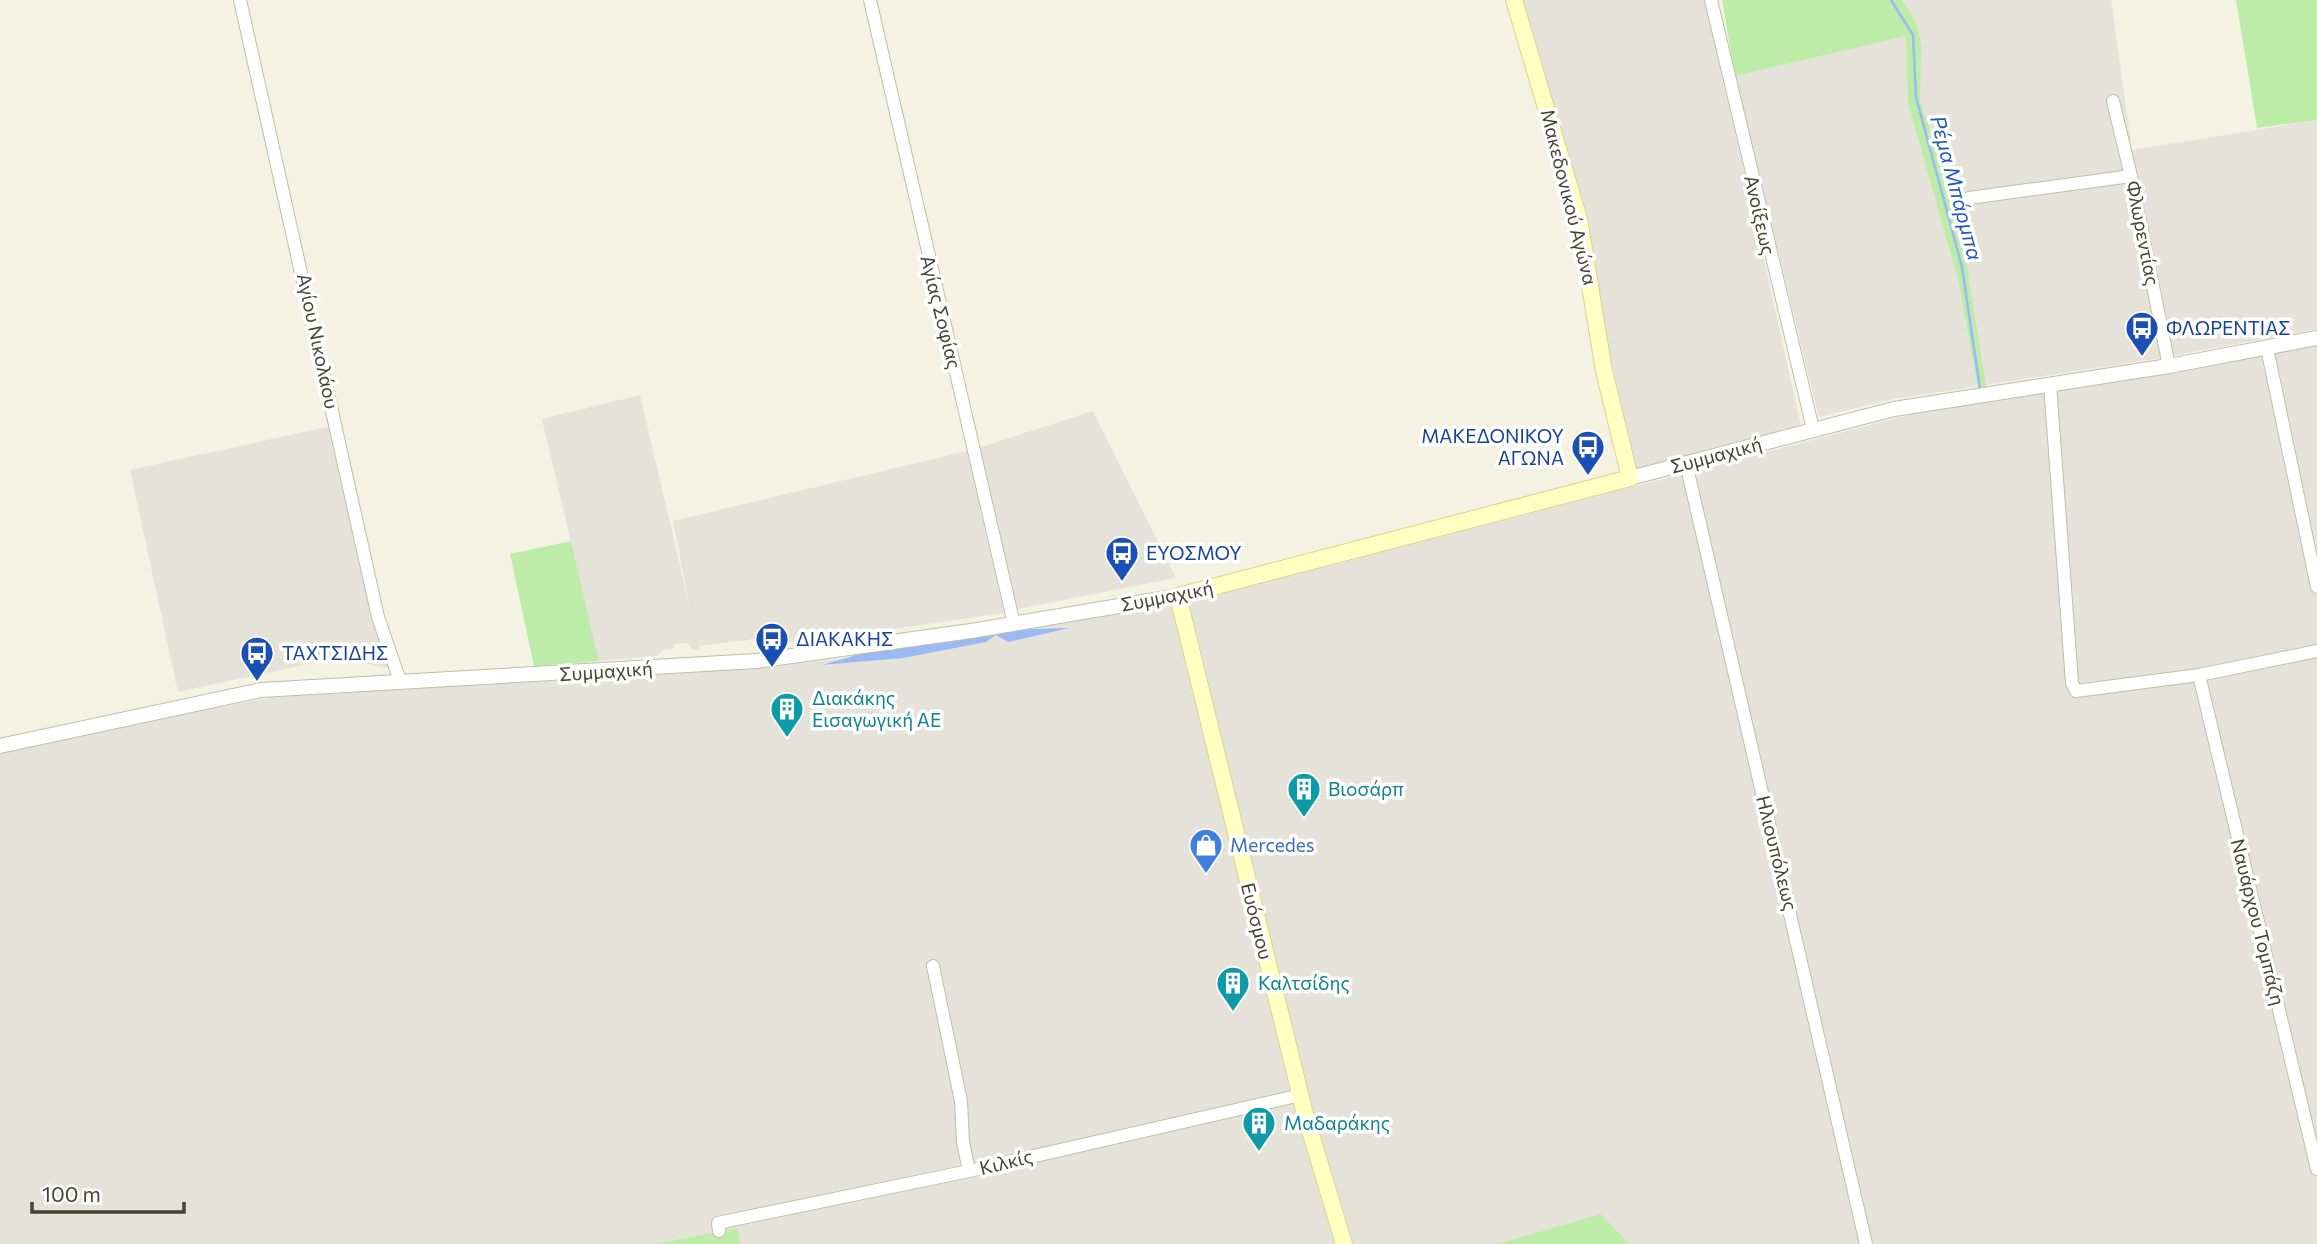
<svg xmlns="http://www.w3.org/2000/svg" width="2317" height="1244" font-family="Commissioner,sans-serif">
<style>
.industrial{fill:#e5e3d9}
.green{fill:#bdeca8}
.water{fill:#9abaf6}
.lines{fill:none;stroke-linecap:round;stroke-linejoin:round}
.stream{stroke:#9abaf6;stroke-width:2.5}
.minor-casing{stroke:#c0bda5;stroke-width:14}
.tertiary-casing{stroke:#c0bda5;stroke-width:16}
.secondary-casing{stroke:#d7d58f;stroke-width:18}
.minor{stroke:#fff;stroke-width:12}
.tertiary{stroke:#fff;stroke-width:14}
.secondary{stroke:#ffffc2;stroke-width:16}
.labels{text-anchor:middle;stroke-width:7;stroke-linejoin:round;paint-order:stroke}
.street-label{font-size:19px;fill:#464333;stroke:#fff}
.transit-label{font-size:19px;fill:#164399;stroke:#fff;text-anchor:start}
.culture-label{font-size:19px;fill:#0d838f;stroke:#fff;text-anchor:start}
.shop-label{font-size:19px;fill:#366cbe;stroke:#fff;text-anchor:start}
.water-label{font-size:21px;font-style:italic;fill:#2357bb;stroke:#fff}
</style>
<rect width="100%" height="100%" fill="#f3f2e3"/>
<path class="industrial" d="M1518,0h188l95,426 -166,43 -68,-317z
M1892,0h219l21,150 185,-30v209l-156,29 -268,41 -74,18 -84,-341 171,-41z
M2317,345v899h-2317v-491l161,-35 113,-21 457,-27 118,-12 322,-58 138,-29 615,-160z
M640,395l50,213 -17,-87 294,-70 37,162 -177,26 -64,5 -7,-5 -57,7v4h-6l-6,-7 -13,1 -2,5 -8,1 -7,6 -58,5 -57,-242z
M1093,411l83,167 -158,31 -40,-161z
M331,426l44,202 14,40 -36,-7h-31l-144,31 -48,-222z"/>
<path class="green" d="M1722,0h180l14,22 5,22 -1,57 38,110 29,181 -8,1 -20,-110 -51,-180 -2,-67 -171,40z
M2236,0h81v120l-60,8z
M571,541l28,120 -65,5 -24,-112z
M1601,1214l28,30h-132z
M737,1228l3,16h-84z"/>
<path class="water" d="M1069,628l-61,14 -12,-7 -10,7 -83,16 -81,7 41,-12 131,-23z"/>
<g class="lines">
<path class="stream" d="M1891,0l22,35 3,62 46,170 18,122"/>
<defs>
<path id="minor" d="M240,0l138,617 22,64
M870,0l144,624
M1711,0l102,429
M2113,101l18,75 38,190
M1969,198l162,-22
M2267,348l50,239
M2050,384l22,299 4,8 123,-16 118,-24
M1686,463l180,781
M2199,675l118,494
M933,966l28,135 2,41 6,29
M719,1231l-1,-8 251,-52 332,-76"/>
<path id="tertiary" d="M1630,478l264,-69 275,-43 148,-28
M0,746l261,-56 495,-29 215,-30 207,-35"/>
<path id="secondary" d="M1344,1244l-39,-130 -127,-518 452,-118 -26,-107 -25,-152 -65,-219"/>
</defs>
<use href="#minor" class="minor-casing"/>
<use href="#tertiary" class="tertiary-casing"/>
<use href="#secondary" class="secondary-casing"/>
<use href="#minor" class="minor"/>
<use href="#tertiary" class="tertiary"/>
<use href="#secondary" class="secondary"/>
</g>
<defs>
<symbol id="bus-pin" viewBox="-11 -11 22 30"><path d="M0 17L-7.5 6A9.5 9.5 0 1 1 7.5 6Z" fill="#1a4fb4" stroke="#fff"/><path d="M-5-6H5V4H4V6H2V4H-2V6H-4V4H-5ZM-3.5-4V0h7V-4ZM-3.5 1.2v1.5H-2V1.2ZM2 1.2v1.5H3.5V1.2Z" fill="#fff"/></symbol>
<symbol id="building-pin" viewBox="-11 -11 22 30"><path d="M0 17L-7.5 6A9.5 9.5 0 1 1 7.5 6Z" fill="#0f9aa8" stroke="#fff"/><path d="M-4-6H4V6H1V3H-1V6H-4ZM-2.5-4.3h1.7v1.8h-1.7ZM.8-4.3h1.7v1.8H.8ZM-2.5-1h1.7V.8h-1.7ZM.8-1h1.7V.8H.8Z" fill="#fff"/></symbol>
<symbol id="shop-pin" viewBox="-11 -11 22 30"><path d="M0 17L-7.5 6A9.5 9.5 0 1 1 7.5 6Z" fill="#3f7fe0" stroke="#fff"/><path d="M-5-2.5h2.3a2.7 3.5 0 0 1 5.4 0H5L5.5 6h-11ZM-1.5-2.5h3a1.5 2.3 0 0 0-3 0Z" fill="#fff"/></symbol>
</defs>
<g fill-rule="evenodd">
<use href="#bus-pin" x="2123" y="309" width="38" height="52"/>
<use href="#bus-pin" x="1569" y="428" width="38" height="52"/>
<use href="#bus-pin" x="1103" y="534" width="38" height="52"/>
<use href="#bus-pin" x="753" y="620" width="38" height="52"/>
<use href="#bus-pin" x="238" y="634" width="38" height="52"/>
<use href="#building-pin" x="768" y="690" width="38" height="52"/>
<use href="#building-pin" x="1285" y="770" width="38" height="52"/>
<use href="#shop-pin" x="1187" y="826" width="38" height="52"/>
<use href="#building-pin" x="1214" y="964" width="38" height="52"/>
<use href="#building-pin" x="1240" y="1104" width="38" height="52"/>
</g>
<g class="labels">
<g class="street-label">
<text transform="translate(1569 197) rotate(76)" y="7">Μακεδονικού Αγώνα</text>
<text transform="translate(1760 215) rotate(77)" y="7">Ανοίξεως</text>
<text transform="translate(2143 233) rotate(79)" y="7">Φλωρεντίας</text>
<text transform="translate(941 312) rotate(76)" y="7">Αγίας Σοφίας</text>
<text transform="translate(318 341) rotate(78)" y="7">Αγίου Νικολάου</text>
<text transform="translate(1716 455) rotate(-15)" y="7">Συμμαχική</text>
<text transform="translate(1167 596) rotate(-11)" y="7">Συμμαχική</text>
<text transform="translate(606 671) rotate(-4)" y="7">Συμμαχική</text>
<text transform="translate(1777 853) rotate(76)" y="7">Ηλιουπόλεως</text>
<text transform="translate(1257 921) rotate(76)" y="7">Ευόσμου</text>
<text transform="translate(2258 922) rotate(76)" y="7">Ναυάρχου Τομπάζη</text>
<text transform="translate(1006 1162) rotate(-14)" y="7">Κιλκίς</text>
</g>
<g class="transit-label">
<text x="2166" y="335">ΦΛΩΡΕΝΤΙΑΣ</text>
<text x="1564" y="443" text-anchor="end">ΜΑΚΕΔΟΝΙΚΟΥ<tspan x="1564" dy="22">ΑΓΩΝΑ</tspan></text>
<text x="1146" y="560">ΕΥΟΣΜΟΥ</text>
<text x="796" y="646">ΔΙΑΚΑΚΗΣ</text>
<text x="282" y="660">ΤΑΧΤΣΙΔΗΣ</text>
</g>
<g class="culture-label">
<text x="812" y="705">Διακάκης<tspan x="812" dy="22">Εισαγωγική ΑΕ</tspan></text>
<text x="1328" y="796">Βιοσάρπ</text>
<text x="1258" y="990">Καλτσίδης</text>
<text x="1284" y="1130">Μαδαράκης</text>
</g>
<g class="shop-label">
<text x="1230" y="852">Mercedes</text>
</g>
<g class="water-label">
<text transform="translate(1956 188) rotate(75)" y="7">Ρέμα Μπάρμπα</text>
</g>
</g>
<path d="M32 1202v10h152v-10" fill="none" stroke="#464333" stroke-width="3.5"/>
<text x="42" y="1202" font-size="21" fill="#464333" stroke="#ffffff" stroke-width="5" paint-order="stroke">100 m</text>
</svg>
